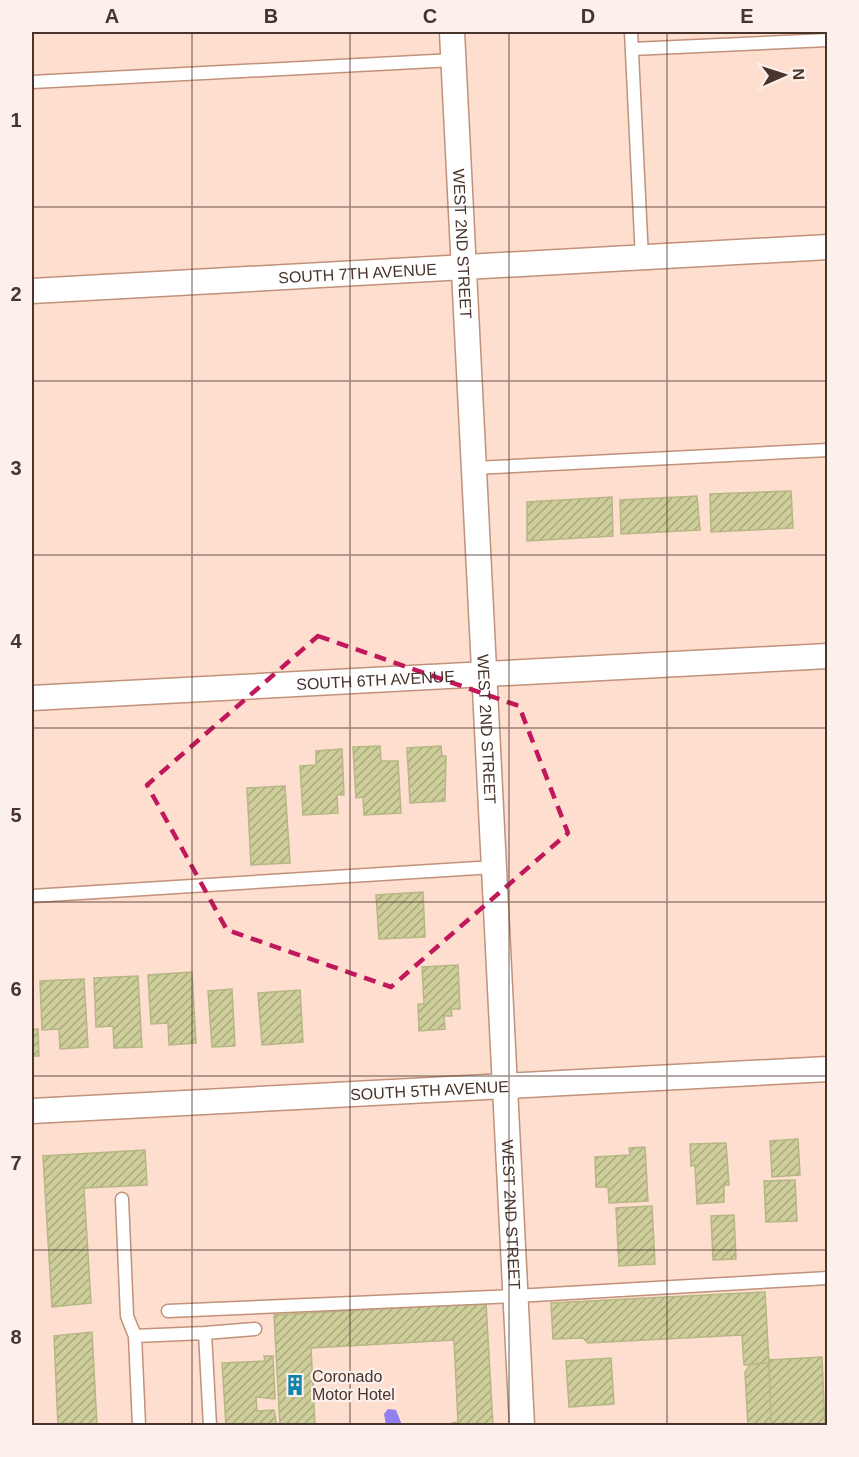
<svg xmlns="http://www.w3.org/2000/svg" width="859" height="1457" font-family="Helvetica,sans-serif">
<style>
.water{fill:#9180f1}
.building{fill:url(#building-hatch);stroke:#b7b785;stroke-width:1.5}
.lines{fill:none;stroke-linecap:round;stroke-linejoin:round}
.lane-casing{stroke:#c19179;stroke-width:15}
.street-casing{stroke:#c19179;stroke-width:27}
.lane{stroke:#fff;stroke-width:12}
.street{stroke:#fff;stroke-width:24}
.marked{fill:none;stroke:#c2185b;stroke-width:4.5;stroke-dasharray:12 8;stroke-linejoin:round}
.grid{fill:none;stroke:#48342a;stroke-width:1.5;stroke-opacity:0.55}
.labels{text-anchor:middle;stroke-width:4.5;stroke-linejoin:round;paint-order:stroke}
.street-label{font-size:16px;fill:#48342a;stroke:#fbf0eb}
.poi-label{font-size:16px;fill:#48342a;stroke:#fbf0eb;text-anchor:start}
.neatline{fill:none;stroke:#48342a;stroke-width:2}
.grid-label{font-size:20px;text-anchor:middle;font-weight:bold;fill:#48342a}
</style>
<defs>
<pattern id="building-hatch" width="6" height="6" patternUnits="userSpaceOnUse" patternTransform="scale(1.5)"><rect width="6" height="6" fill="#cece9b"/><path d="M-1 1l2-2M0 6l6-6M5 7l2-2" fill="none" stroke="#a9a87f"/></pattern>
</defs>
<rect width="100%" height="100%" fill="#fddecf"/>
<path class="water" d="M388,1409l8,1 6,15h-16l-2,-11z"/>
<path class="building" d="M791,491l2,37 -82,4 -1,-38z
M697,496l3,34 -79,4 -1,-34z
M612,497l1,39 -86,5v-39z
M380,746l1,15h17l3,52 -37,2 -1,-18 -7,1 -3,-51z
M441,746l1,10h4l-1,45 -35,2 -3,-55z
M342,749l2,46h-7l1,18 -35,2 -3,-49 16,-1v-14z
M285,786l5,77 -39,2 -4,-77z
M423,892l2,45 -46,2 -3,-44z
M458,965l2,44h-9l1,7h-8l1,13 -26,2 -1,-27h6l-2,-37z
M192,972l4,71 -27,2 -1,-22 -17,1 -3,-49z
M138,976l4,71 -28,1 -1,-22 -17,1 -2,-49z
M84,979l4,68 -28,2 -1,-20 -17,1 -2,-49z
M232,989l3,57 -23,1 -4,-56z
M300,990l3,52 -41,3 -4,-52z
M38,1029l1,27h-7v-26z
M798,1139l2,36 -28,2 -2,-36z
M726,1143l3,42h-5v17l-27,2 -2,-39 -4,1 -1,-22z
M645,1147l3,54 -39,2 -1,-16h-12l-1,-30 35,-2 -1,-7z
M145,1150l2,35 -63,3 7,115 -39,4 -9,-151z
M795,1180l2,41 -31,1 -2,-41z
M652,1206l3,58 -36,2 -3,-58z
M734,1215l2,44 -23,1 -2,-44z
M765,1292l4,71 -25,2 -2,-30 -154,8 -5,-5 -30,1 -2,-36z
M486,1303l7,123h-41v-3l6,-1 -4,-82 -143,8 4,77 14,1h-49l-6,-111z
M92,1332l5,94h-39l-4,-90z
M264,1356h9l2,43 -19,-2 1,14 17,-1 3,16h-51l-4,-63 43,-2z
M822,1357l3,69h-54l-2,-66z
M611,1358l3,46 -45,3 -3,-46z
M769,1363l2,63h-23l-3,-54 6,-8z"/>
<g class="lines">
<defs>
<path id="lane" d="M631,32l11,227
M632,49l196,-9
M32,82l421,-22
M474,468l354,-18
M32,896l462,-29
M122,1199l5,117 8,20 4,90
M168,1311l348,-15 312,-18
M205,1333l50,-4
M135,1336l70,-3 5,93"/>
<g id="street">
<path id="s1" d="M452,32l70,1394"/>
<path id="s2" d="M32,291l796,-44"/>
<path id="s3" d="M32,698l796,-42"/>
<path id="s4" d="M32,1111l796,-42"/>
</g>
</defs>
<use href="#lane" class="lane-casing"/>
<use href="#street" class="street-casing"/>
<use href="#lane" class="lane"/>
<use href="#street" class="street"/>
</g>
<path class="marked" d="M318,636l201,70 49,127 -177,154 -164,-57 -80,-145z"/>
<path class="grid" d="M192,32v1394M350,32v1394M509,32v1394M667,32v1394M32,207h796M32,381h796M32,555h796M32,728h796M32,902h796M32,1076h796M32,1250h796"/>
<defs>
<symbol id="building-bare" viewBox="-9 -9 18 18"><path d="M-4-6H4V6H1V3H-1V6H-4ZM-2.5-4.3h1.7v1.8h-1.7ZM.8-4.3h1.7v1.8H.8ZM-2.5-1h1.7V.8h-1.7ZM.8-1h1.7V.8H.8Z" fill="#1284aa" stroke="#fbf0eb" stroke-width="2.5" paint-order="stroke"/></symbol>
</defs>
<g fill-rule="evenodd">
<use href="#building-bare" x="280" y="1370" width="30" height="30"/>
</g>
<g class="labels">
<g class="street-label">
<text dy="6" stroke="none"><textPath href="#s1" startOffset="212">WEST 2ND STREET</textPath></text>
<text dy="6" stroke="none"><textPath href="#s2" startOffset="326">SOUTH 7TH AVENUE</textPath></text>
<text dy="6" stroke="none"><textPath href="#s3" startOffset="344">SOUTH 6TH AVENUE</textPath></text>
<text dy="6" stroke="none"><textPath href="#s1" startOffset="698">WEST 2ND STREET</textPath></text>
<text dy="6" stroke="none"><textPath href="#s4" startOffset="398">SOUTH 5TH AVENUE</textPath></text>
<text dy="6" stroke="none"><textPath href="#s1" startOffset="1184">WEST 2ND STREET</textPath></text>
</g>
<g class="poi-label">
<text x="312" y="1382">Coronado<tspan x="312" dy="18">Motor Hotel</tspan></text>
</g>
</g>
<rect width="859" height="1457" fill="none" stroke="#fbf0eb" stroke-width="66"/>
<g transform="translate(784 75) rotate(87)" stroke="#fbf0eb" stroke-width="4.5" paint-order="stroke">
<path d="M0-4.5L10 22L0 15L-10 22Z" fill="#48342a"/>
<text y="-9" font-size="16" font-weight="bold" text-anchor="middle" fill="#48342a">N</text>
</g>
<rect x="33" y="33" width="793" height="1391" class="neatline"/>
<g class="grid-label">
<text x="112" y="23">A</text>
<text x="271" y="23">B</text>
<text x="430" y="23">C</text>
<text x="588" y="23">D</text>
<text x="747" y="23">E</text>
<text x="16" y="127">1</text>
<text x="16" y="301">2</text>
<text x="16" y="475">3</text>
<text x="16" y="648">4</text>
<text x="16" y="822">5</text>
<text x="16" y="996">6</text>
<text x="16" y="1170">7</text>
<text x="16" y="1344">8</text>
</g>
</svg>
